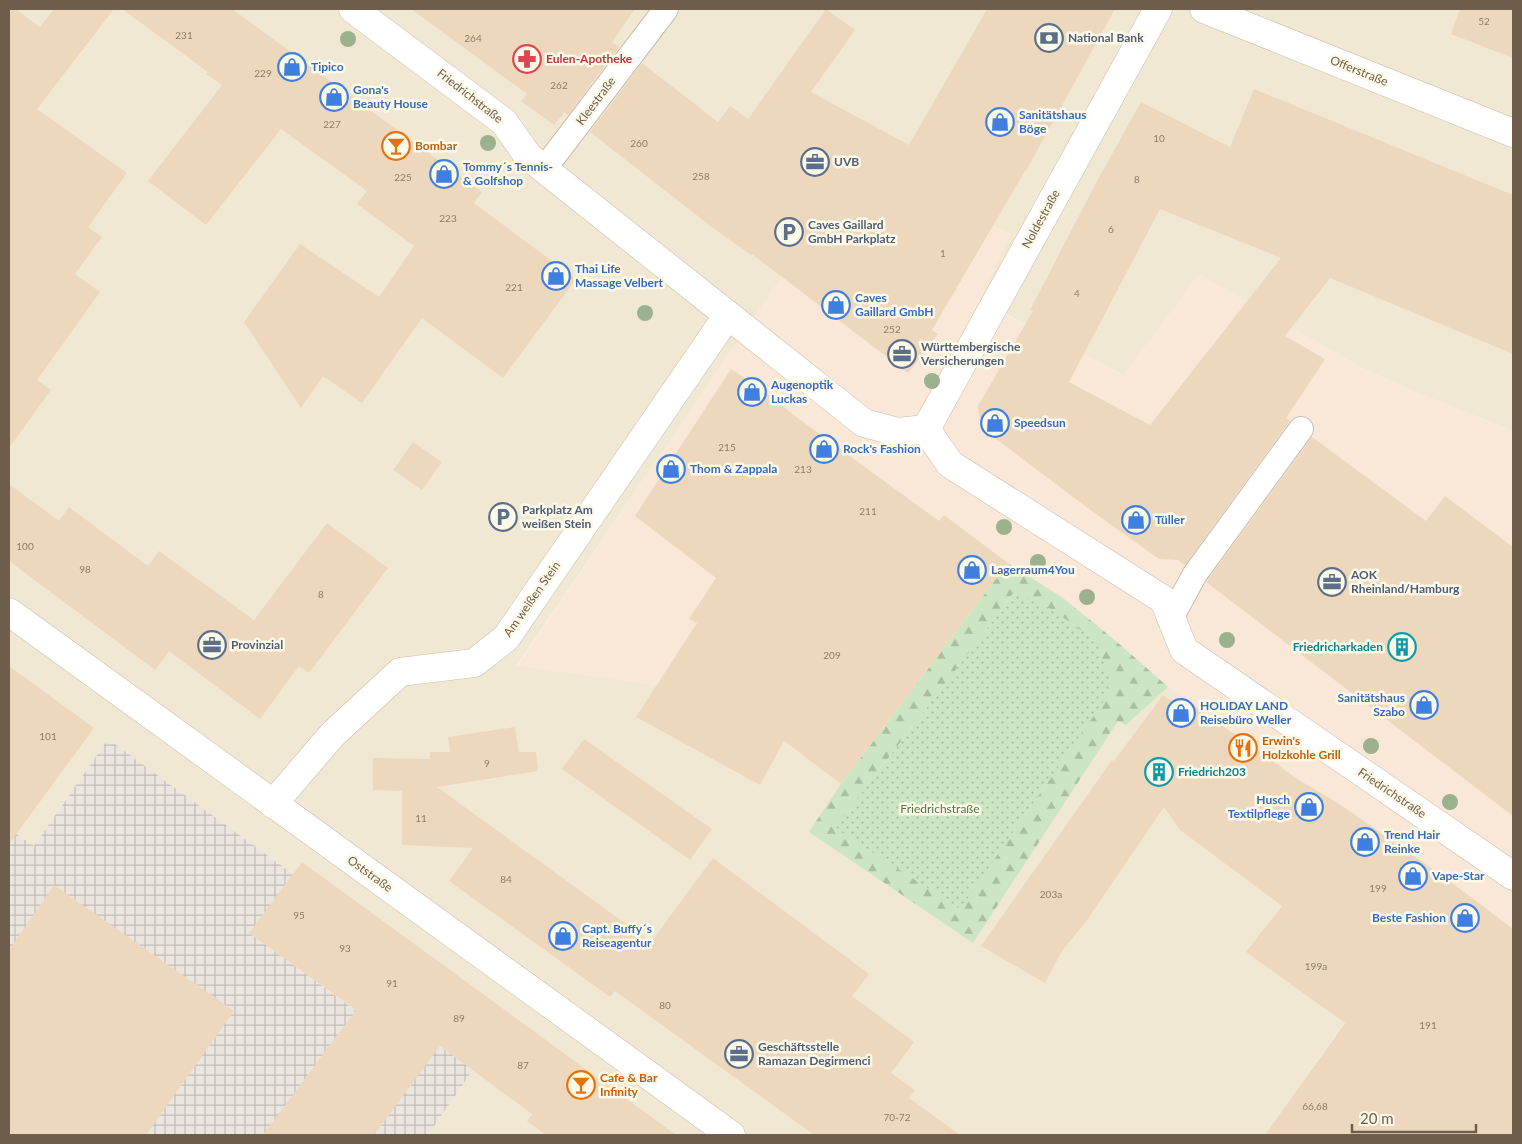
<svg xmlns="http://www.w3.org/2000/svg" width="1522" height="1144" font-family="Lato,sans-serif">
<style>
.residential{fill:#f1e8d3}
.commercial{fill:#f9e8d8}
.industrial{fill:url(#industrial-grid)}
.forest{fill:url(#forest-firs);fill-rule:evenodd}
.park{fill:url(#park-dots)}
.building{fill:#edd8be;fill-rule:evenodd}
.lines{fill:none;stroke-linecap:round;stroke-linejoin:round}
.lane-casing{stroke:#cabeab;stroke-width:26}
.street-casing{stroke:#cabeab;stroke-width:29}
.secondary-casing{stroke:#cdbfaa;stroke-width:29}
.lane{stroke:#fff;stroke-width:24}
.street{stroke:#fff;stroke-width:28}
.secondary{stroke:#fff;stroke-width:28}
.tree{fill:#9cb18e}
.labels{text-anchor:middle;stroke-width:5;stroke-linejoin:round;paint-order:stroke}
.number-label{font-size:10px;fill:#8f7c68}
.service-label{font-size:12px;font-weight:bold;fill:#4e5e75;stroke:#fdf9e9;text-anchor:start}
.health-label{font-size:12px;font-weight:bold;fill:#be3a42;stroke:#fdf9e9;text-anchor:start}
.shop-label{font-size:12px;font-weight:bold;fill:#366cbe;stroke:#fdf9e9;text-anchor:start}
.street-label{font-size:12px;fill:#705e4c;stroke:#fdf9e9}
.food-label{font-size:12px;font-weight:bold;fill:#c56008;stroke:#fdf9e9;text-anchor:start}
.culture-label{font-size:12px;font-weight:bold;fill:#0d838f;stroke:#fdf9e9;text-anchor:end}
.park-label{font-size:12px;fill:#4f7a48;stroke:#fdf9e9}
</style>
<defs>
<pattern id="industrial-grid" width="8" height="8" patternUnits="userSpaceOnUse" patternTransform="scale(1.25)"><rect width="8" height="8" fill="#eae5de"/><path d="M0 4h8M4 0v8" fill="none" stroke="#c2bdb6"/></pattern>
<pattern id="forest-firs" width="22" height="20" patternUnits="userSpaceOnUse" patternTransform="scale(1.25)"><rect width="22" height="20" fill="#cce6c4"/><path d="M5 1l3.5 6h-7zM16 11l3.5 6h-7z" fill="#aabea1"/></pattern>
<pattern id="park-dots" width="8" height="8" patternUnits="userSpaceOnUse" patternTransform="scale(1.25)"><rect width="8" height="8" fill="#cce6c4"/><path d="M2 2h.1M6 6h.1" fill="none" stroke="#aabea1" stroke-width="1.8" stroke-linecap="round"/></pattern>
</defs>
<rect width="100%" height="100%" fill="#faf5e4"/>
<path class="residential" d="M9,9h1504v422l-98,-39 -53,-24 -163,-93 -75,100 -145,-75 31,-66 -169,-44 -324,475 182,26 82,48 250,-160 63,46 140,109 161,219 -90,125 80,57h-957l45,-65 -111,-55 -113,-82 44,-59 -185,-135 -74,107 -25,-17z"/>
<path class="commercial" d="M905,183l105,51 -31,67 145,74 75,-101 163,94 53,24 98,39v704h-128l-80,-57 77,-106 -200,-140 52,-98 -66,-47 -52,-46 -108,-78 -167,221 -60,-45 -82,-48 -182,-25 324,-477z"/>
<path class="industrial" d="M108,739l185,135 -43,59 112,82 43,5 68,50 -45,65h-419v-306l25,17z"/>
<path class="forest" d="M1008,563l55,35 53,43 52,46 -42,38 -8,-4 -145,222 -164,-111 32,-48zM1014,592l39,183 -43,61 -170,-5 -5,-3 145,-190z"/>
<path class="park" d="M1014,592l39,18 43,31 17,47 -153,221 -125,-81 145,-190z"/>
<path class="building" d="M9,9h7l24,18 14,-18h60l-77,100 90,64 -39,54 14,10 -27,37 25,18 -63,88 14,10 -42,58z
M122,9h110l250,183 -8,11 102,76 -73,99 -81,-60 -60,85 -39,-27 -22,32 -57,-86 56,-78 79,53 35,-51 -57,-42 10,-13 -86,-62 -75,96 -58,-44 74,-96 -16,-11 2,-2z
M411,9h224l-23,33 7,5 -51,68 -3,-3 -11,13 -33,-24 6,-7z
M826,9l29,21 -44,62 98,53 78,-136h128l-89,162h-1l-93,159 6,4 -30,39 -156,-119 -1,1 -38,-27 -123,-96 52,-69 76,59 12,-16 18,13z
M1460,9h53v49l-62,-24z
M1254,89l259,106v159l-183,-76 -45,58 40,23 -39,59 4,3 -105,144 -7,-5 -19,-1 -70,-50 -98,-74 -8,-8 -4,-13 -1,-8 55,-95 -3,-1 67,-129 44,-79 89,45zM1160,209l121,49 -131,167 -81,-43z
M731,369l31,20 33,27 144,105 5,-6 64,48 -167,221 -57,-43 -24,44 -124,-68 61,-94 -8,-4 27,-41 -81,-62z
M1312,437l114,84 19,-25 68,51v269l-307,-234z
M413,442l29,20 -20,28 -29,-20z
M9,484l50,37 10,-14 79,59 11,-15 95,69 73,-97 61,45 -79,105 -10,-7 -39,53 -91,-68 -14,19 -146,-109z
M9,666l85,62 -85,116z
M1163,695l13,10 6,-8 117,83 39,23 109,76 66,50v206h-248l80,-112 -99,-71 36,-46 -102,-76 -16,-23 -79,116 -23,28 -17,32 -64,-37 131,-186 2,1z
M515,727l4,25h17l2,19 -101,16 214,155 62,-84 156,116 -17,22 62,46 -23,31 24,17 -6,8 51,37h-146l-199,-144 -5,6 -161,-116 24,-33 -71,-3v-54l-29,-1v-32l57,1v-7h20l-2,-15z
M584,739l128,90 -22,31 -128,-91z
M302,862l211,154 163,119h-130l-19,-14 5,-7 -92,-68 -66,89h-111l93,-125 -107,-77z
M54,885l180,126 -88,124h-137v-185z"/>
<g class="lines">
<defs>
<path id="lane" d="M544,169l122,-160
M1171,618l24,-44 106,-145"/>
<path id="street" d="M353,9l151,113 24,34 16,13 320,254 34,9 28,-3
M1204,9l309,124
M926,429l24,35 214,136 20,50 329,226
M926,429l232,-420
M273,804l59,-69 68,-63 74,-9 32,-25 222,-323"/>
<path id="secondary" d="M9,612l722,523"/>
</defs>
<use href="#lane" class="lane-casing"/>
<use href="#street" class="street-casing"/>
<use href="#secondary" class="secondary-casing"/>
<use href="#lane" class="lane"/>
<use href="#street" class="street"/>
<use href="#secondary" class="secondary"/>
</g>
<g class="tree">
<circle cx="348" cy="39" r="8"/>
<circle cx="488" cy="143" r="8"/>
<circle cx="645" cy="313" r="8"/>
<circle cx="932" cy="381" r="8"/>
<circle cx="1004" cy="527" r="8"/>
<circle cx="1038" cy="562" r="8"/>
<circle cx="1087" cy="597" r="8"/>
<circle cx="1227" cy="640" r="8"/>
<circle cx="1371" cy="746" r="8"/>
<circle cx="1450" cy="802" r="8"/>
</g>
<defs>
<symbol id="bank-ring" viewBox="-11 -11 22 22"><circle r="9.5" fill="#fdf9e9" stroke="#5c6f8a" stroke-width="1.5"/><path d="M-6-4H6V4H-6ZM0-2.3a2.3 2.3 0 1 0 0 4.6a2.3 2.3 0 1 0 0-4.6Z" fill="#5c6f8a"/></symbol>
<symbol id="pharmacy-ring" viewBox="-11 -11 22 22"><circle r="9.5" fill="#fdf9e9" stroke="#e0444e" stroke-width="1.5"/><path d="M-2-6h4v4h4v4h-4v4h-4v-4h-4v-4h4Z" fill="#e0444e"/></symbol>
<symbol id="shop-ring" viewBox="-11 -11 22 22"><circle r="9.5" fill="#fdf9e9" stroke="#3f7fe0" stroke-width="1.5"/><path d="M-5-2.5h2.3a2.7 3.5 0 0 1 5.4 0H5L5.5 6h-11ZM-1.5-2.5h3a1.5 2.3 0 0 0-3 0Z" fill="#3f7fe0"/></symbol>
<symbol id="bar-ring" viewBox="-11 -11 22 22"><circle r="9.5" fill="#fdf9e9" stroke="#e8710a" stroke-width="1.5"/><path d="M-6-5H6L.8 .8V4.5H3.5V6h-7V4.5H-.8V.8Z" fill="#e8710a"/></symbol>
<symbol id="office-ring" viewBox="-11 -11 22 22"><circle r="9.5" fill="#fdf9e9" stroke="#5c6f8a" stroke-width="1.5"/><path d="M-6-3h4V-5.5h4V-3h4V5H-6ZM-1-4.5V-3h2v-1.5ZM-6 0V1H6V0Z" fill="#5c6f8a"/></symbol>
<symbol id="parking-ring" viewBox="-11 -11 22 22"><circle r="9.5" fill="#fdf9e9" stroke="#5c6f8a" stroke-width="1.5"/><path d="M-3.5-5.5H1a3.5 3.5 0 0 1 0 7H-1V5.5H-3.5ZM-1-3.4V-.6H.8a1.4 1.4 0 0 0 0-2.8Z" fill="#5c6f8a"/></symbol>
<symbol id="building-ring" viewBox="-11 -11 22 22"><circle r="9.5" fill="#fdf9e9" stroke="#0f9aa8" stroke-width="1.5"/><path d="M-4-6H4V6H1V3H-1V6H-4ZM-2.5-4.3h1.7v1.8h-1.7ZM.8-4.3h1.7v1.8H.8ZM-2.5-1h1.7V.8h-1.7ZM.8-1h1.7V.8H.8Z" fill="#0f9aa8"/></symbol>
<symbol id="restaurant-ring" viewBox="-11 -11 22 22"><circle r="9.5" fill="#fdf9e9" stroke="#e8710a" stroke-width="1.5"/><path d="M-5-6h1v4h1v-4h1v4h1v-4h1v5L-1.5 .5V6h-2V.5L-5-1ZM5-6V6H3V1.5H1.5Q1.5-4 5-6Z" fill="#e8710a"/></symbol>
</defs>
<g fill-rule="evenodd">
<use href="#bank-ring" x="1033" y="22" width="32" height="32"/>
<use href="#pharmacy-ring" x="511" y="43" width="32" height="32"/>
<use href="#shop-ring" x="276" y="51" width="32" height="32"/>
<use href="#shop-ring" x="318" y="81" width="32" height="32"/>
<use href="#shop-ring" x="984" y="106" width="32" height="32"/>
<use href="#bar-ring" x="380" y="130" width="32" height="32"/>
<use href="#office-ring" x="799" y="146" width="32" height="32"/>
<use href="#shop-ring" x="428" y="158" width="32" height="32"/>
<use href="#parking-ring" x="773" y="216" width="32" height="32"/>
<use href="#shop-ring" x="540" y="260" width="32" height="32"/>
<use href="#shop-ring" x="820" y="289" width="32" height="32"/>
<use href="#office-ring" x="886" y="338" width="32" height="32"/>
<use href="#shop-ring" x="736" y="376" width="32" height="32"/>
<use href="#shop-ring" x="979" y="407" width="32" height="32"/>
<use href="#shop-ring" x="808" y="433" width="32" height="32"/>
<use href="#shop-ring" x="655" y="453" width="32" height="32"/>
<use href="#parking-ring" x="487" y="501" width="32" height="32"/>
<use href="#shop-ring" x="1120" y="504" width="32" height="32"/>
<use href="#shop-ring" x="956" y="554" width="32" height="32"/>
<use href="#office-ring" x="1316" y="566" width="32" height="32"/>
<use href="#office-ring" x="196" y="629" width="32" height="32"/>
<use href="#building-ring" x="1386" y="631" width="32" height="32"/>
<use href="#shop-ring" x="1408" y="689" width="32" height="32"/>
<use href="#shop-ring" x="1165" y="697" width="32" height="32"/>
<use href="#restaurant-ring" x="1227" y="732" width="32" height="32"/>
<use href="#building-ring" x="1143" y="756" width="32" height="32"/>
<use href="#shop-ring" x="1293" y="791" width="32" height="32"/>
<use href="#shop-ring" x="1349" y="826" width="32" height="32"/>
<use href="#shop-ring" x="1397" y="860" width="32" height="32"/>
<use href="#shop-ring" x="1449" y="902" width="32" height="32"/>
<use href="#shop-ring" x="547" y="920" width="32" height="32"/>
<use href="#office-ring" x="723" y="1038" width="32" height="32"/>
<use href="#bar-ring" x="565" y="1069" width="32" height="32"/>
</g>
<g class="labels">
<g class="number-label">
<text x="1484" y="25">52</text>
<text x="184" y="39">231</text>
<text x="473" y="42">264</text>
<text x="263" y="77">229</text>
<text x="559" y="89">262</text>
<text x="332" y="128">227</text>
<text x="1159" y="142">10</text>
<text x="639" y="147">260</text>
<text x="701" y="180">258</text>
<text x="403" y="181">225</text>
<text x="1137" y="183">8</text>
<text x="448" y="222">223</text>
<text x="1111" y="233">6</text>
<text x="943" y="257">1</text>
<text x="514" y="291">221</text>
<text x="1077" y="297">4</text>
<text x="892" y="333">252</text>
<text x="727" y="451">215</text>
<text x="803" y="473">213</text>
<text x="868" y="515">211</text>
<text x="25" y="550">100</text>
<text x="85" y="573">98</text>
<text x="321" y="598">8</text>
<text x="832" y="659">209</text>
<text x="48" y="740">101</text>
<text x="487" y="767">9</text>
<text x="421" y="822">11</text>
<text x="506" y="883">84</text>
<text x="1378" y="892">199</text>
<text x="1051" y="898">203a</text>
<text x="299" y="919">95</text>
<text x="345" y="952">93</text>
<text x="1316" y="970">199a</text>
<text x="392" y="987">91</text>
<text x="665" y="1009">80</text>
<text x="459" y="1022">89</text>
<text x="1428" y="1029">191</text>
<text x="523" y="1069">87</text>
<text x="1315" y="1110">66,68</text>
<text x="897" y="1121">70-72</text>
</g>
<g class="service-label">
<text x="1068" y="42">National Bank</text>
<text x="834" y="166">UVB</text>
<text x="808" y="229">Caves Gaillard<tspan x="808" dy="14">GmbH Parkplatz</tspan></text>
<text x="921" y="351">Württembergische<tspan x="921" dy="14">Versicherungen</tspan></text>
<text x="522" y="514">Parkplatz Am<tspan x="522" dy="14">weißen Stein</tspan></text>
<text x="1351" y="579">AOK<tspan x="1351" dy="14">Rheinland/Hamburg</tspan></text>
<text x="231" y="649">Provinzial</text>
<text x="758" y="1051">Geschäftsstelle<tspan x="758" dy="14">Ramazan Degirmenci</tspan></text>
</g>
<g class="health-label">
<text x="546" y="63">Eulen-Apotheke</text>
</g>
<g class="shop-label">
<text x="311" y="71">Tipico</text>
<text x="353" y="94">Gona's<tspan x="353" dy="14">Beauty House</tspan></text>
<text x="1019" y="119">Sanitätshaus<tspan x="1019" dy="14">Böge</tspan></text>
<text x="463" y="171">Tommy´s Tennis-<tspan x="463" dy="14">&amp; Golfshop</tspan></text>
<text x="575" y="273">Thai Life<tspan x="575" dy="14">Massage Velbert</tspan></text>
<text x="855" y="302">Caves<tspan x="855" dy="14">Gaillard GmbH</tspan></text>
<text x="771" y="389">Augenoptik<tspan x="771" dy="14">Luckas</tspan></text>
<text x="1014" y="427">Speedsun</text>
<text x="843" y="453">Rock's Fashion</text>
<text x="690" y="473">Thom &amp; Zappala</text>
<text x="1155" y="524">Tüller</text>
<text x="991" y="574">Lagerraum4You</text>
<text x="1405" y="702" text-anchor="end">Sanitätshaus<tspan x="1405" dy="14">Szabo</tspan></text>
<text x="1200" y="710">HOLIDAY LAND<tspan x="1200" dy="14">Reisebüro Weller</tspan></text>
<text x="1290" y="804" text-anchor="end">Husch<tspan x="1290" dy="14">Textilpflege</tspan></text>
<text x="1384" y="839">Trend Hair<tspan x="1384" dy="14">Reinke</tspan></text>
<text x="1432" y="880">Vape-Star</text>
<text x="1446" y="922" text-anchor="end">Beste Fashion</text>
<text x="582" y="933">Capt. Buffy´s<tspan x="582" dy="14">Reiseagentur</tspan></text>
</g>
<g class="street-label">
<text transform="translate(1359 71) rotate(22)" y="4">Offerstraße</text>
<text transform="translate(470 96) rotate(38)" y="4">Friedrichstraße</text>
<text transform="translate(596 101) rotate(-53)" y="4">Kleestraße</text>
<text transform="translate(1041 219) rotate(-61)" y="4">Noldestraße</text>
<text transform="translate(532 599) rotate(-55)" y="4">Am weißen Stein</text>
<text transform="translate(1392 793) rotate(34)" y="4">Friedrichstraße</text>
<text transform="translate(370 874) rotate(36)" y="4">Oststraße</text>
</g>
<g class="food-label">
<text x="415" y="150">Bombar</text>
<text x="1262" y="745">Erwin's<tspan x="1262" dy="14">Holzkohle Grill</tspan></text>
<text x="600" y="1082">Cafe &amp; Bar<tspan x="600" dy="14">Infinity</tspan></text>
</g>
<g class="culture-label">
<text x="1383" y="651">Friedricharkaden</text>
<text x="1178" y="776" text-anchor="start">Friedrich203</text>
</g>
<g class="park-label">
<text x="940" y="813">Friedrichstraße</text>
</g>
</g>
<rect width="1522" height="1144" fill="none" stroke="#705e4c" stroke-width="20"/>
<path d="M1352 1124v8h124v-8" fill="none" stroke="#705e4c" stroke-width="2.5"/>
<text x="1360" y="1124" font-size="15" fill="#705e4c" stroke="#fdf9e9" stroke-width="4" paint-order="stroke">20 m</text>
</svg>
